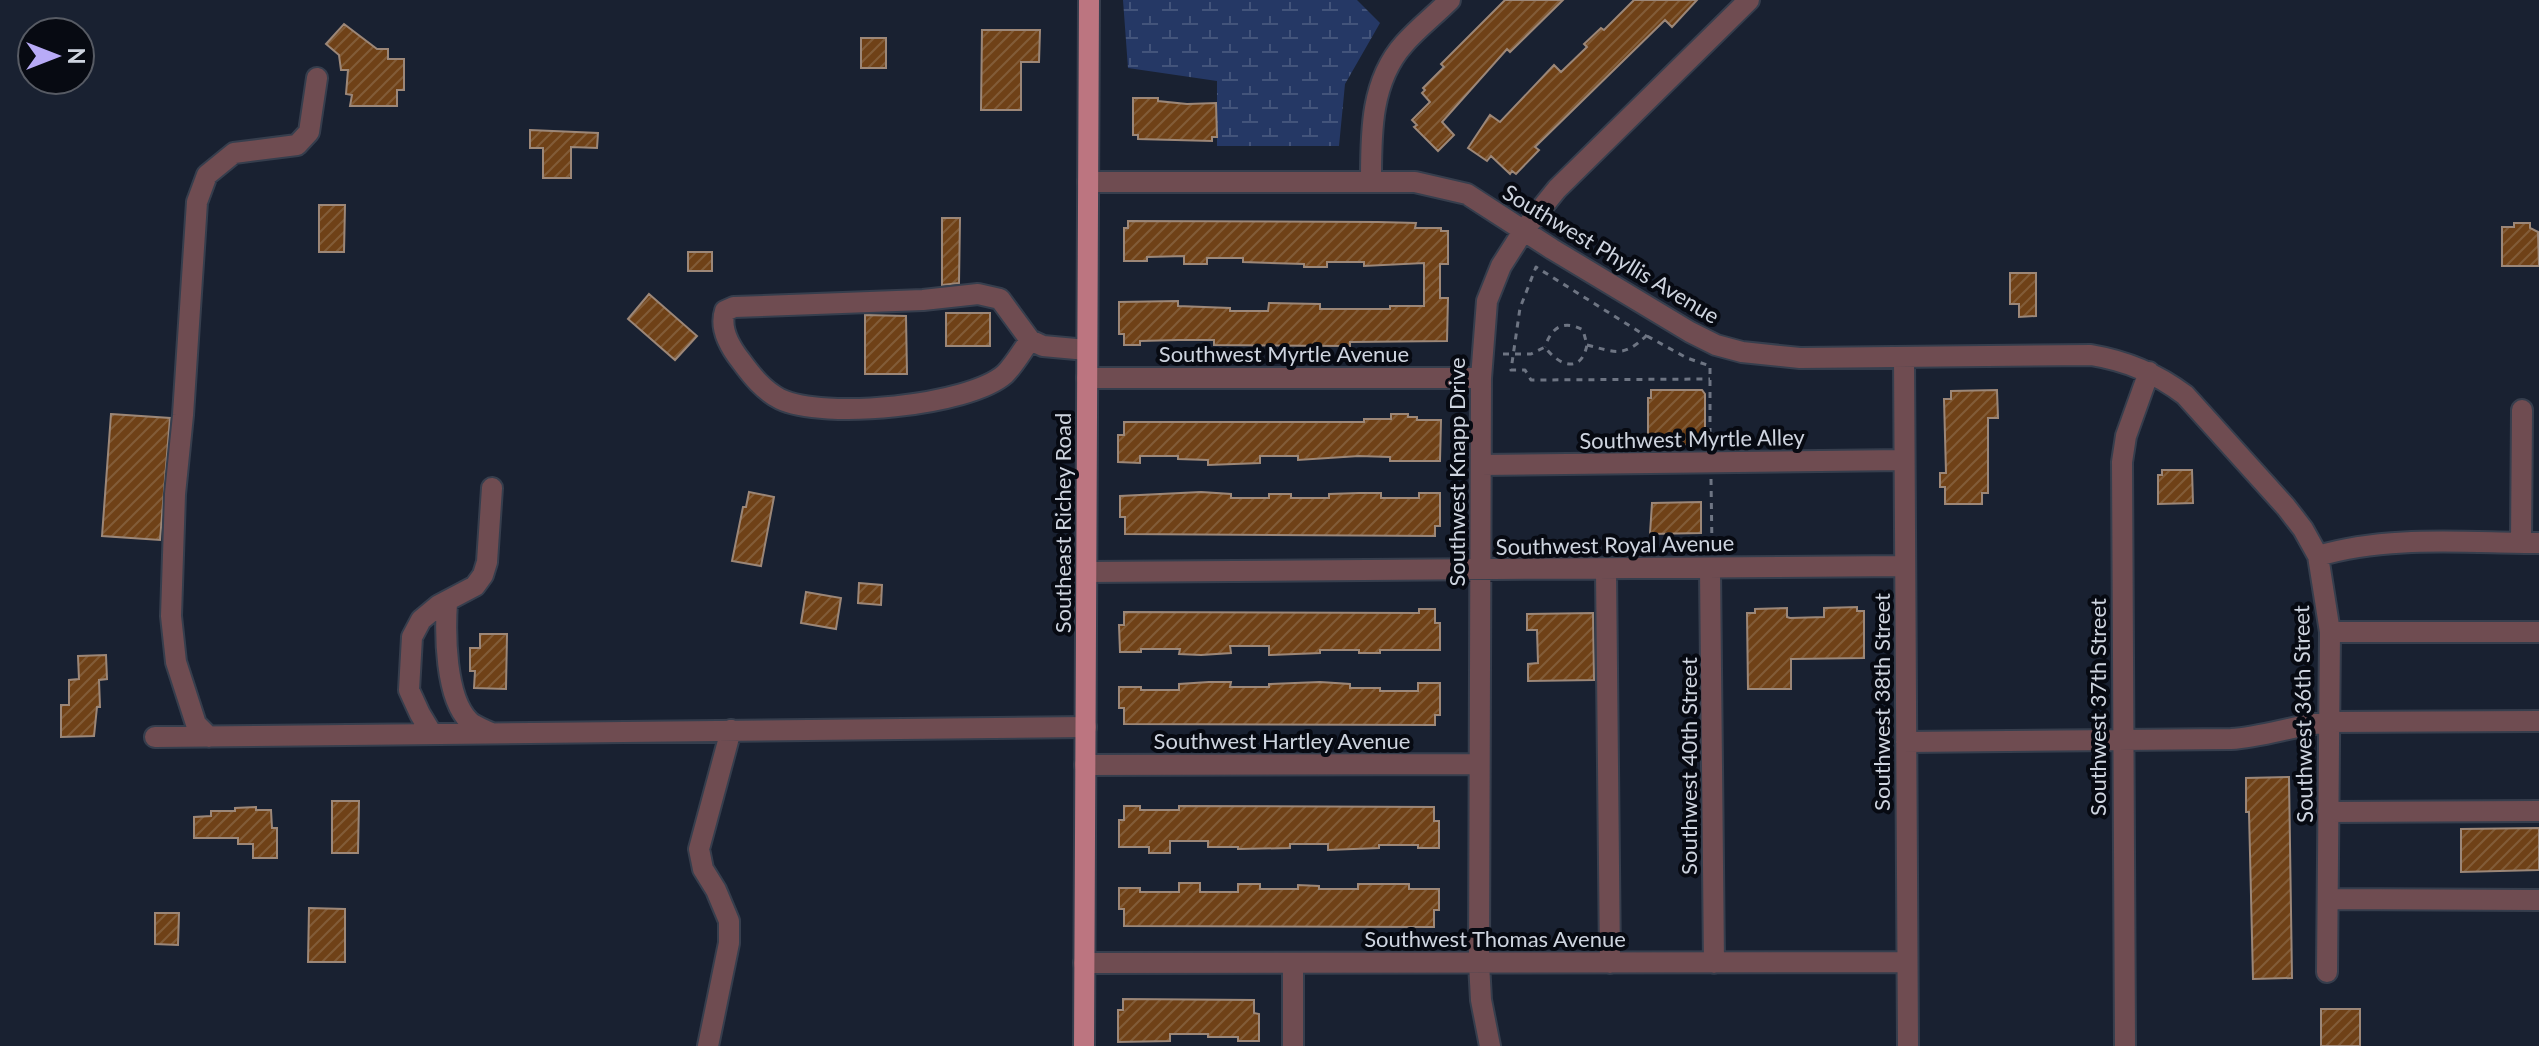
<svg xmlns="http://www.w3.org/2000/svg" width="2539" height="1046" font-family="Lato,sans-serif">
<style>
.wetland{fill:url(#wetland-marsh)}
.building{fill:url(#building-hatch);stroke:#9c8778;stroke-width:2}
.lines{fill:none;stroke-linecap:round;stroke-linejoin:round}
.minor-casing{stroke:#363e4d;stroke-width:24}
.major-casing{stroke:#363e4d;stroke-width:24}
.path{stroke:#6e7583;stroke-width:3;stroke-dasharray:6 6;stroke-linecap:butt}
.minor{stroke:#6f4c51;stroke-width:20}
.major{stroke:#bc7580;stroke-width:20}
.labels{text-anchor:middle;stroke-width:8;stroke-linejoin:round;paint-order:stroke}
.street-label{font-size:22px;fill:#ced4df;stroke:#070a12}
</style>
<defs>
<pattern id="wetland-marsh" width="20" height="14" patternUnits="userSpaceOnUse" patternTransform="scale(2)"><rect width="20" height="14" fill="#253865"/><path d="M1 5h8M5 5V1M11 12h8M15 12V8" fill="none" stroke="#43547b"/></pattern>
<pattern id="building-hatch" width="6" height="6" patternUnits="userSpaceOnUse" patternTransform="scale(2)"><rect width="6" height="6" fill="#6f4117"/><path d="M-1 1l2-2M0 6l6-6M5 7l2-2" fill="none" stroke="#825c38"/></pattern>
</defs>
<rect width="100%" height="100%" fill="#192131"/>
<path class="wetland" d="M1123,0h234l23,23 -35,61 -6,62h-122v-65l-89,-13z"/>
<path class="building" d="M1505,0h58l-53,52 -3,-3 -65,73 12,13 -16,16 -24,-24 3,-2 -5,-5 18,-18 -8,-9 3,-3 -2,-2 21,-21 -3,-3z
M1634,0h63l-25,27 -7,-7 -130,127 4,3 -23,24 -4,-3 -2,3 -19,-18 -4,5 -19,-13 22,-33 10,7 54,-57 7,7 26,-25 -3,-3 17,-16 3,2z
M344,24l33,25h11v10h16v31h-7v16h-47l2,-11 -6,-1 2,-24h-7l-2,-15 -13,-11z
M982,30h58l-1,32h-18v48h-40z
M861,38h25v30h-25z
M1133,98h25v3l29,3 29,-1 1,34h-5v4l-74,-2v-4h-5z
M530,130l68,3 -1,15 -26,-1v31h-28v-30h-13z
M319,205h26l-1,47h-25z
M942,218h18l-1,65 -17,2z
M1128,221l250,1 38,1 -1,5h26v3h7v33h-8v34h8l-1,43 -97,1v4l-136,-1v-5h-36l-38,1v4h-16v-11h-5v-32l59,-1v5l52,2v3h38l1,-8 51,1v5h70v-3h34v-43l-60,3v-4h-37v5h-23v-3l-61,-2v-4h-36v6h-23v-8l-37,1v4h-23v-33h4z
M2514,223h16v5l8,4 1,34h-37v-39h12z
M688,252h24v19h-24z
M2010,273h26v43l-17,1v-13h-9z
M649,294l48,42 -22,24 -47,-41z
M946,313h44v33h-44z
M865,315l41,1 1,58h-42z
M1651,390h51l3,4v51h-57v-47h3z
M1997,390l1,28h-10v75h-6v11h-37v-17h-5v-14h6l-2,-74h7v-8z
M111,414l59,4 -10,122 -58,-4z
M1391,414h17v3h9v3h24l-1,41h-50v-4l-31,-1 -61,4v-4h-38v7l-52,2v-5l-30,-1v-3h-38v7l-22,-1v-27h6v-13h240v-3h27z
M2162,470h30l1,33 -35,1v-29h4z
M749,492l25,5 -13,69 -29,-5 11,-54h3z
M1201,492l30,2v4h38v-4h22v4h38v-4l30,-1h22v5h38v-5h21v33h-5v10l-310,-2v-17h-5v-21z
M1701,502v31l-51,1 2,-31z
M859,583l23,2 -1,20 -23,-2z
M806,592l35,6 -5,31 -35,-6z
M1857,607v4h7v47l-73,1v30h-43l-1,-76h8v-4l32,-1v9l3,1 34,-1v-9z
M1419,609h16v14h5v27h-60v3h-21v-3h-39v3l-51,2v-9h-39l1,7 -30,2 -22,-1 1,-5h-39v3h-21l-1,-27h5v-13l295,1z
M1593,613l1,67 -66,1v-17l10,-1 -1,-33h-10v-16z
M480,634h27l-1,55 -32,-1 1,-17h-5v-23h10z
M106,655l1,24 -8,1 1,27h-3l-3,29 -33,1v-32h8v-25l10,-1 -1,-23z
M1209,682h22l-1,5h39v-3l51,-2 30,2v4h30v3h38v-8h22v32h-5v10l-311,-1v-16h-5v-21h22v3h38v-6z
M2289,777l3,201 -39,1 -4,-167h-3v-34z
M332,801h27l-1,52h-26z
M1124,806h16v4h39v-4l255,1v14h5v27h-21v-3h-39v3l-51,2v-6h-38v4l-52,1v-2h-30v-6h-38v12h-21v-6h-30v-27h5z
M256,807v3h15l1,18h5v30h-24v-14h-15v-6h-44v-21l17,-1v-5h24v-3z
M2539,828v42l-78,2v-43z
M1179,883h21v9h38v-8h22v5h38v-4l21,1v3h39v-5h51v5h30v21h-5v17l-310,-1v-17h-5v-21h21v4h39z
M309,908l36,1v53h-37z
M155,913h24l-1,32 -23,-1z
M1123,999l131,1v13l5,1v27h-21v-4h-30v-3h-38v7l-52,1v-32h5z
M2321,1009h39v37h-39z"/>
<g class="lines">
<defs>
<path id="minor" d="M1088,182h327l52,12 85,55 138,83 26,13 26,7 58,6 291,-3c36,6 65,18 94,40l101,112 17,22 15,27 12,76 -3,340
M1371,182c0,-47 -1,-100 33,-138 14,-16 31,-29 46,-44
M1030,340c-8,11 -16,25 -25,34 -36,32 -182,46 -225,25 -17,-9 -28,-23 -39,-38 -11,-14 -22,-32 -16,-50l9,-4 189,-7 55,-6 22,5 30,41 13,6 44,4
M1904,357l4,689
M1087,378h394
M1481,465l423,-5
M2521,543l1,-133
M2318,556c70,-21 148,-13 221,-13
M1710,569l4,394
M1606,570l4,393
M1086,572l819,-6
M447,602c-2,31 -2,95 22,119 5,5 16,9 22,12
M2330,632h209
M432,734l-12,-20 -11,-24 3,-53 9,-17 18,-15 36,-19 8,-11 4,-13 5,-74
M155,737l931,-10
M209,737l-13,-13 -20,-62 -5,-46 4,-122 8,-79 14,-213 10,-27 27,-22 63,-8 12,-13 8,-54
M1906,742l325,-3c33,-2 64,-14 98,-17l210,-1
M1085,765l394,-1
M2328,812l211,-1
M2328,899l211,1
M1084,963l823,-1
M708,1046l21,-103v-22l-13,-31 -13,-21 -4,-20 32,-119
M1293,1046v-83
M1490,1046l-9,-46 -2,-37 2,-585 6,-77 14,-35 23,-36 33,-41 192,-189
M2125,1046l-3,-584 4,-26 23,-64"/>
<path id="major" d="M1084,1046l5,-1046"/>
</defs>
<use href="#minor" class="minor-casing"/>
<use href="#major" class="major-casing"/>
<path class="path" d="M1647,336l40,22 23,8v78
M1587,345c28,7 36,13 59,-9l-110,-69 -16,41 -9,62h14l6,10 179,-1
M1503,354h28l14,-7c13,18 36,28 42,-2l-4,-15c-20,-11 -32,-2 -38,17
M1711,479l1,69"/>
<use href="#minor" class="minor"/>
<use href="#major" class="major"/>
</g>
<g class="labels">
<g class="street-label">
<text transform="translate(1611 254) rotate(31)" y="8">Southwest Phyllis Avenue</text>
<text x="1284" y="362">Southwest Myrtle Avenue</text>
<text transform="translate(1692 439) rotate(-1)" y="8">Southwest Myrtle Alley</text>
<text transform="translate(1457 472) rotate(-90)" y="8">Southwest Knapp Drive</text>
<text transform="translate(1063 523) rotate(-90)" y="8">Southeast Richey Road</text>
<text transform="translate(1615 545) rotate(-1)" y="8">Southwest Royal Avenue</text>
<text transform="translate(1882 702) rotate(-90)" y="8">Southwest 38th Street</text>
<text transform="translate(2098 707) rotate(-90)" y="8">Southwest 37th Street</text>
<text transform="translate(2303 714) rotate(-91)" y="8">Southwest 36th Street</text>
<text x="1282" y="749">Southwest Hartley Avenue</text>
<text transform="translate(1689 766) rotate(-90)" y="8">Southwest 40th Street</text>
<text x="1495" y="947">Southwest Thomas Avenue</text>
</g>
</g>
<g transform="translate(56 56) rotate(90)"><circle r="38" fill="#070a12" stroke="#575b64" stroke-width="2"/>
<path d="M0-6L14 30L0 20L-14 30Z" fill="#b8abf7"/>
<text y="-12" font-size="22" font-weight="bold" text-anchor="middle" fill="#ced4df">N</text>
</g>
</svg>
